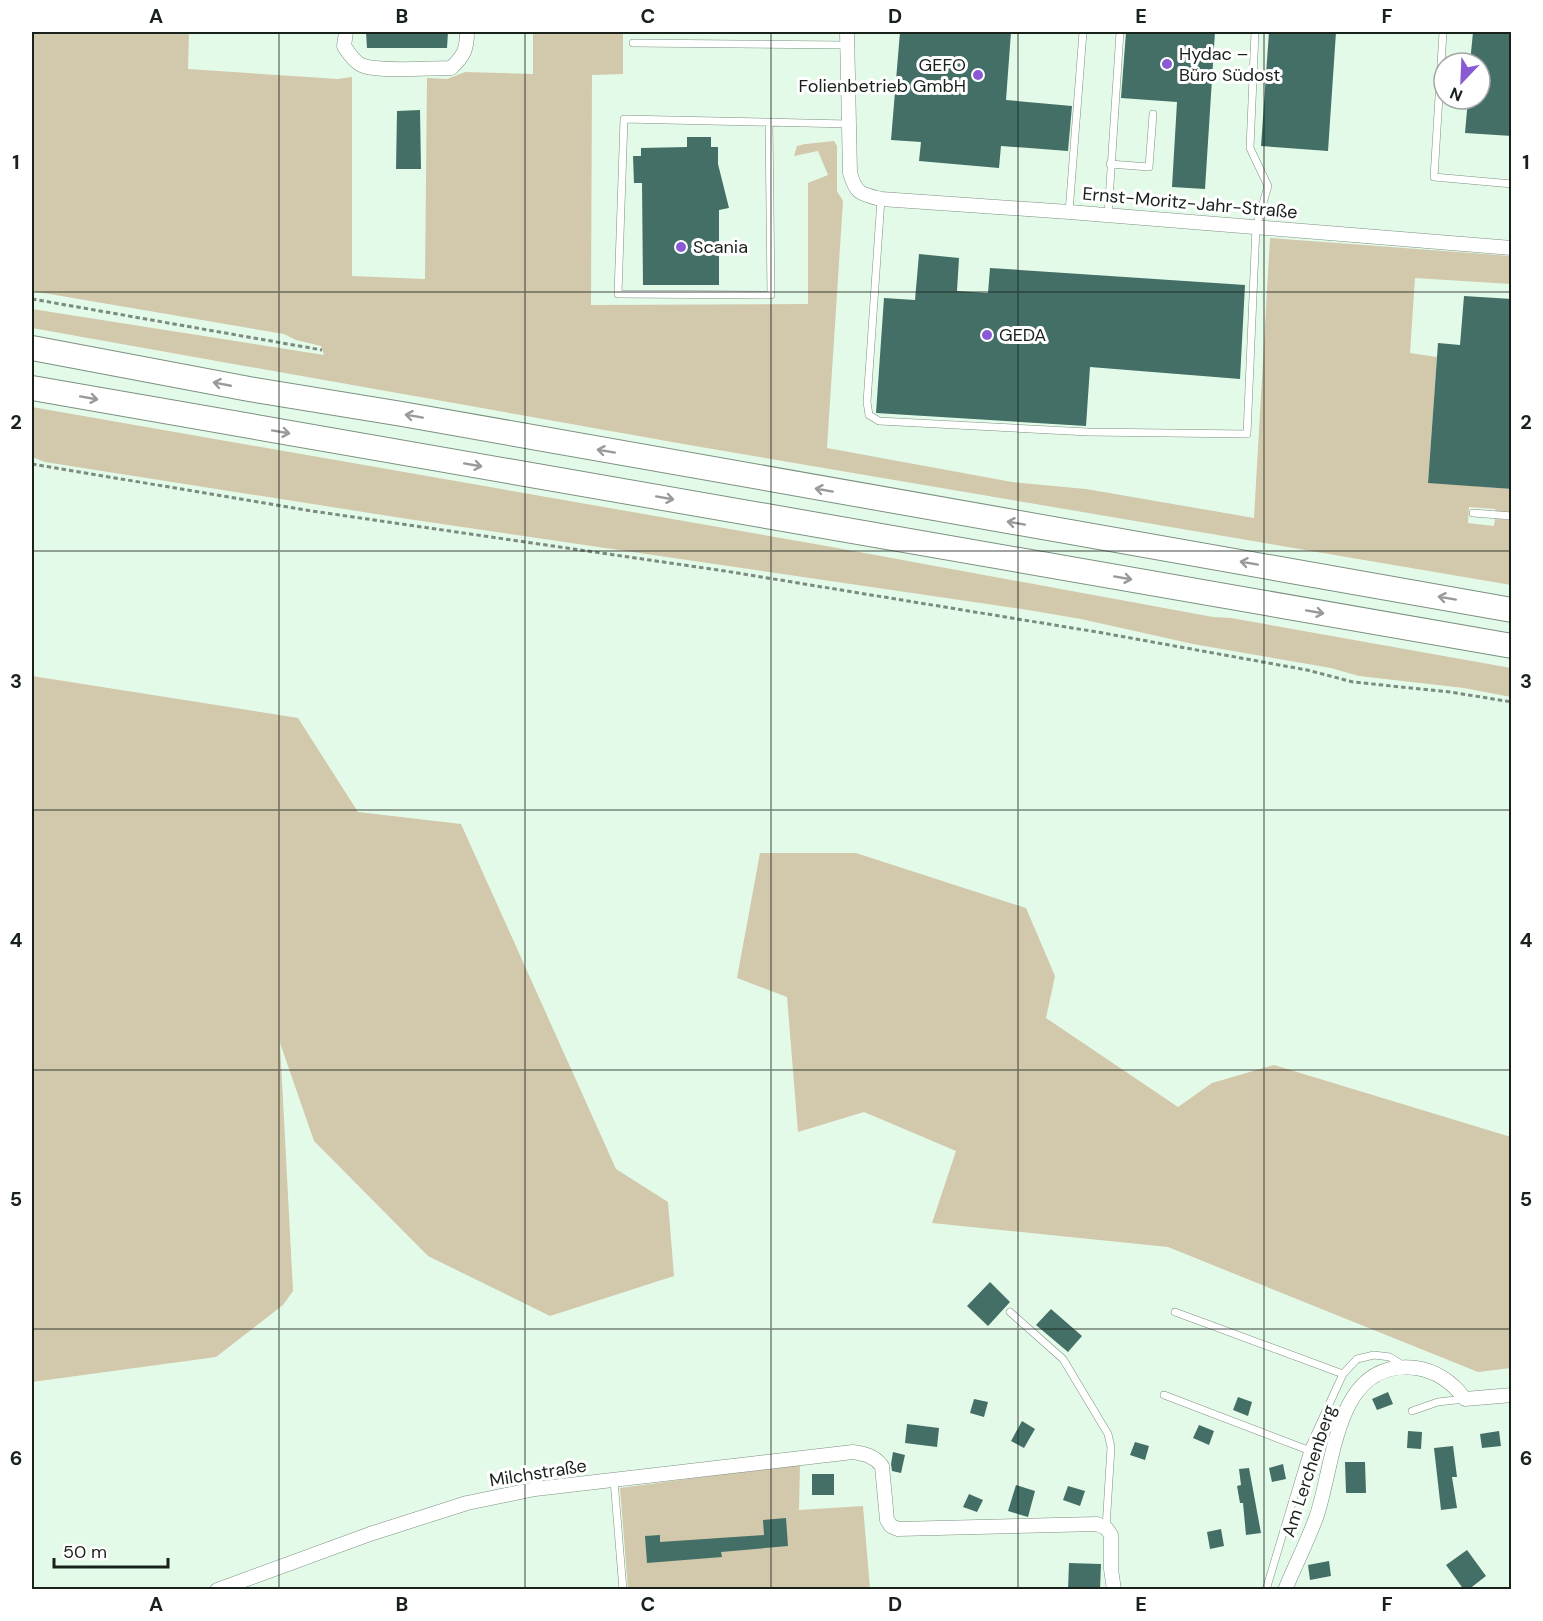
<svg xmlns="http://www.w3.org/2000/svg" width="1543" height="1621" font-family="'DM Sans',sans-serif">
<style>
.green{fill:#d2c8ac}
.building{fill:#436f67}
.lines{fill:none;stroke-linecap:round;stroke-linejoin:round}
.service-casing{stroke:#7c9080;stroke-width:8}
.minor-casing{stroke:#7c9080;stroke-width:15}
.motorway-casing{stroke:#7c9080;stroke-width:26}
.path{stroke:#7c8b7f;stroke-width:3;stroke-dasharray:4.5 3;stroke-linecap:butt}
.service{stroke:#fff;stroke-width:7}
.minor{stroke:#fff;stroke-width:14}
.motorway{stroke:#fff;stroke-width:24}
.oneway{stroke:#989b98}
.grid{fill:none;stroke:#19211b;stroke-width:1.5;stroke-opacity:0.55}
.poi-dot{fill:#895ad3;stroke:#fff;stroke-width:2}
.labels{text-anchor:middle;stroke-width:6;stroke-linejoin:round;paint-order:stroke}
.poi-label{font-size:18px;fill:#19211b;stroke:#fff;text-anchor:start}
.street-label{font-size:18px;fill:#19211b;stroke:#fff}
.neatline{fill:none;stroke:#19211b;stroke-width:2}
.grid-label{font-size:20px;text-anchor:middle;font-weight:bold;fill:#19211b}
</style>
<rect width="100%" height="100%" fill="#e4fae8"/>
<path class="green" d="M32,32h157l-1,37 150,10 14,-2v199l73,3 2,-201 20,1 18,-7 68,2v-42h90v42l-31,1 -1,230 217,-1v-121l20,-8 -10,-24 -24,5 3,-10 8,-2 29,-3 3,5v45l6,10 -16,247 185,34 74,7 168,29 16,-280 241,18v28l-96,-6 -5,75 27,4 -9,125 83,7v24l-15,-1 -1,-3 -26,-2 -1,16 26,3 1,-7 16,1v65l-822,-140 -657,-117v-19l292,46 -3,-9 -25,-6 -12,-6 -252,-43z
M32,407l789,138 392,72 18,1 280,50v29l-47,-9 -105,-12 -28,-8 -138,-24 -112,-25 -59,-10 -614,-90 -363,-57 -13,-5z
M32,676l266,42 60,94 103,12 155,345 52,33 6,74 -124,40 -122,-60 -114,-115 -34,-98 13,248 -10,14 -67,52 -184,25z
M760,853h96l170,55 29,68 -9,42 132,89 34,-24 62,-18 237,72v231l-33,4 -310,-125 -236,-24 24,-72 -92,-39 -66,20 -11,-135 -50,-19z
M800,1464l-1,46 64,-4 7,83h-242l-8,-101z"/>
<path class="building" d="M366,32h82l-1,16h-80z
M900,32h111l-5,68 66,6 -4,45 -67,-5 -2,22 -80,-7 2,-19 -30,-2z
M1126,32h89l-10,157 -33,-2 5,-85 -56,-4z
M1269,32h67l-8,119 -67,-5z
M1473,32h39v104l-47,-3 3,-34h12v-36h-10z
M420,110l1,59h-25l1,-58z
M687,137h24v10h7v17l11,44 -10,2v75h-76l-1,-102h-8l-1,-27h8v-8l46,-1z
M919,254l40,4 -2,33 31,2 2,-25 255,17 -5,94 -150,-12 -4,59 -210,-13 8,-115 31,2z
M1464,296l48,3v190l-84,-6 10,-140 22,2z
M990,1282l20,20 -22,24 -21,-20z
M1051,1309l31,27 -14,16 -32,-27z
M1388,1392l5,12 -16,6 -5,-11z
M1238,1397l14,5 -4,14 -15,-6z
M974,1399l14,3 -4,15 -14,-4z
M1022,1421l13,8 -11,19 -13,-7z
M907,1424l32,4 -2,19 -32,-4z
M1199,1425l15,6 -5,14 -16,-7z
M1408,1431l14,1 -1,17 -14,-1z
M1499,1431l2,15 -19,2 -2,-14z
M1135,1442l14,4 -4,14 -15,-5z
M1453,1446l4,31h-5l5,31 -16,2 -7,-62z
M893,1452l12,3 -4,18 -9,-2 -1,-7z
M1345,1462h20l1,31h-20z
M1283,1464l3,15 -14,3 -3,-14z
M1249,1468l12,65 -15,2 -3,-32h-3l-3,-17 4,-1 -2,-16z
M812,1474h22v21h-22z
M1016,1485l19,6 -7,26 -20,-6z
M1068,1486l17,5 -5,15 -17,-6z
M969,1494l14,6 -6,12 -14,-5z
M786,1518l2,28 -67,6 1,5 -75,6 -2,-27 15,-1v7l104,-7 -1,-15z
M1221,1529l3,17 -14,3 -3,-17z
M1467,1550l19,26 -18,14h-4l-18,-25z
M1329,1561l2,15 -21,4 -2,-15z
M1069,1563l32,1 -1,26h-32z"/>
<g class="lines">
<defs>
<path id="service" d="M1443,32l-9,145 78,7
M633,43l214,2
M769,123l2,172 -153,-1 6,-175 224,5
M1110,164l39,3 4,-53
M881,199l-14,203 2,13 10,6 209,11 159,2 9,-207 12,-41 -18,-38 5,-116
M1069,212l14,-180
M1108,215l12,-183
M1473,513l39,3
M1010,1312l53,47 45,75 3,13 -5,81
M1175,1312l168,62
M1164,1395l144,55
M1412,1411l26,-9 27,-3
M614,1480l9,110
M1266,1590l42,-140 35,-76 14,-15 17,-4 16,2 15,10"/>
<path id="minor" d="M346,32l-2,14c5,8 12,18 20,20 19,6 66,2 87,2 13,-12 16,-19 16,-36
M847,32l3,141c6,21 11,21 31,26l188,13 443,36
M217,1590l153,-56 97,-31 68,-14 318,-37c13,2 21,4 29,14l5,54 4,6 7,3 199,-5 9,4 5,7v34l3,21
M1285,1590c10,-24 22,-48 31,-72 19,-53 18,-160 100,-150 21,3 37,15 49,31l47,-4"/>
<path id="motorway" d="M32,348l217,41 153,25 1110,196
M32,388l1480,258"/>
</defs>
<use href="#service" class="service-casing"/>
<use href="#minor" class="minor-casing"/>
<use href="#motorway" class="motorway-casing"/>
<path class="path" d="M32,299l290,51
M32,464l280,47 413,60 378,62 204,37 46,12 97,10 62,10"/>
<use href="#service" class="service"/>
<use href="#minor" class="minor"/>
<use href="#motorway" class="motorway"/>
</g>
<defs><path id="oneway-shaft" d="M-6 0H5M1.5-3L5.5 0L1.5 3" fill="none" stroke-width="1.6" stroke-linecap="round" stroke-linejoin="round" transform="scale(1.5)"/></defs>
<g class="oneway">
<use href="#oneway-shaft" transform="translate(222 384) rotate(-169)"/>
<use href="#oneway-shaft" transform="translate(89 398) rotate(10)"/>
<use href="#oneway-shaft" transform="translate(414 416) rotate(-170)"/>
<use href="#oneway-shaft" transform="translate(281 432) rotate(10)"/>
<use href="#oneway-shaft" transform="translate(606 451) rotate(-170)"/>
<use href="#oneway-shaft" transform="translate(473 465) rotate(10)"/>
<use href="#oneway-shaft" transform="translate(824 490) rotate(-170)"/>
<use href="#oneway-shaft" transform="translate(665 498) rotate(10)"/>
<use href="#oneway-shaft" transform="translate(1016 523) rotate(-170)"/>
<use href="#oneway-shaft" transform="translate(1249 563) rotate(-170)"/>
<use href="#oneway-shaft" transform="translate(1123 578) rotate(10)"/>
<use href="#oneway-shaft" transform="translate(1447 598) rotate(-170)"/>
<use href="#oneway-shaft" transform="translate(1315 612) rotate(10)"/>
</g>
<path class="grid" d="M279,32v1558M525,32v1558M771,32v1558M1018,32v1558M1264,32v1558M32,292h1480M32,551h1480M32,810h1480M32,1070h1480M32,1329h1480"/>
<g class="poi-dot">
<circle cx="1167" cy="64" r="6"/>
<circle cx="978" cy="75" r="6"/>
<circle cx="681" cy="247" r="6"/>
<circle cx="987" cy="335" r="6"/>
</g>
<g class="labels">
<g class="poi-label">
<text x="1179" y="60">Hydac –<tspan x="1179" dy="21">Büro Südost</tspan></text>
<text x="966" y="71" text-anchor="end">GEFO<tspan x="966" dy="21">Folienbetrieb GmbH</tspan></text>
<text x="693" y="253">Scania</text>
<text x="999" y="341">GEDA</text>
</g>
<g class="street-label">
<text transform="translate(1190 203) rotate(5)" y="6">Ernst-Moritz-Jahr-Straße</text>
<text transform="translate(1309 1471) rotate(-72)" y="6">Am Lerchenberg</text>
<text transform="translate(538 1473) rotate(-9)" y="6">Milchstraße</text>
</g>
</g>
<rect width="1543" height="1621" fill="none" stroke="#ffffff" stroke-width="66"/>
<g transform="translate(1462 81) rotate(203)"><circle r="28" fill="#ffffff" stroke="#a3a6a4" stroke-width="1.5"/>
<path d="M0-4.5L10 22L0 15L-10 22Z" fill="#895ad3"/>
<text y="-9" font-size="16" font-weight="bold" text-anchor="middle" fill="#19211b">N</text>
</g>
<path d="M54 1558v9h114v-9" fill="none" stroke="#19211b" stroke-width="3"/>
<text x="63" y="1558" font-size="18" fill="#19211b" stroke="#ffffff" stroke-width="4.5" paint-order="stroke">50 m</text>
<rect x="33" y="33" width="1477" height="1555" class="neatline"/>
<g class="grid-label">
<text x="156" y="23">A</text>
<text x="402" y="23">B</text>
<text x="648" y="23">C</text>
<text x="895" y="23">D</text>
<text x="1141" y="23">E</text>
<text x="1387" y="23">F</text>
<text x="16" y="169">1</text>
<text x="1526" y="169">1</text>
<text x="16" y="429">2</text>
<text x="1526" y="429">2</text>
<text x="16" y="688">3</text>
<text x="1526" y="688">3</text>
<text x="16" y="947">4</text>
<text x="1526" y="947">4</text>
<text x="16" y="1206">5</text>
<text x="1526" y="1206">5</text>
<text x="16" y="1465">6</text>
<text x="1526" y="1465">6</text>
<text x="156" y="1611">A</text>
<text x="402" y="1611">B</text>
<text x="648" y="1611">C</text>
<text x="895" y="1611">D</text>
<text x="1141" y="1611">E</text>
<text x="1387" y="1611">F</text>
</g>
</svg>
